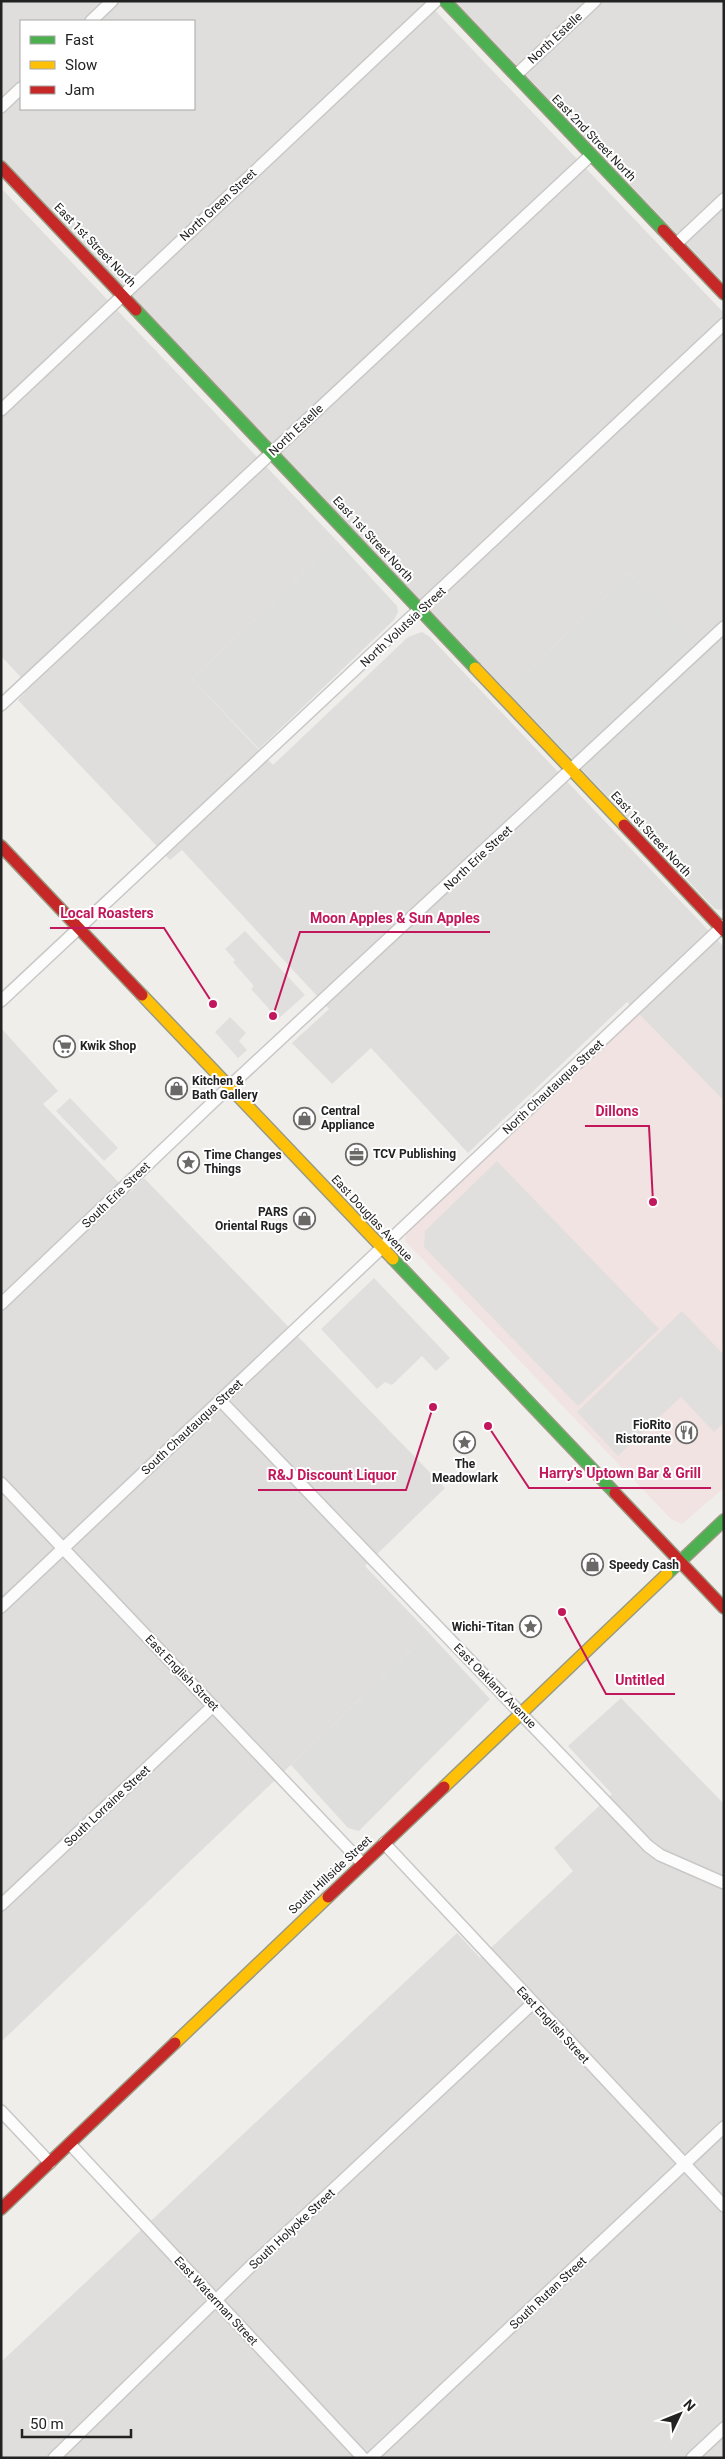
<svg xmlns="http://www.w3.org/2000/svg" width="725" height="2459" font-family="Roboto,sans-serif">
<style>
.residential{fill:#dfdedc;fill-rule:evenodd}
.commercial{fill:#f1e3e1}
.religious{fill:#dededc}
.parking{fill:#e0dfde}
.lines{fill:none;stroke-linecap:round;stroke-linejoin:round}
.street-casing{stroke:#c9c8c7;stroke-width:14}
.fast-casing{stroke:#999a82;stroke-width:14}
.slow-casing{stroke:#999a82;stroke-width:14}
.jam-casing{stroke:#999a82;stroke-width:14}
.street{stroke:#fdfcfc;stroke-width:11}
.fast{stroke:#4caf50;stroke-width:11}
.slow{stroke:#ffc107;stroke-width:11}
.jam{stroke:#c62828;stroke-width:11}
.labels{text-anchor:middle;stroke-width:4;stroke-linejoin:round;paint-order:stroke}
.street-label{font-size:12px;fill:#222;stroke:#fff}
.poi-label{font-size:12px;font-weight:bold;fill:#222;stroke:#fff;text-anchor:start}
.leader{fill:none;stroke:#c2185b;stroke-width:2}
.callout-dot{fill:#c2185b;stroke:#fff;stroke-width:2}
.callout-label{font-size:14px;text-anchor:middle;font-weight:bold;fill:#c2185b;stroke:#fff;stroke-width:4;stroke-linejoin:round;paint-order:stroke}
</style>
<rect width="100%" height="100%" fill="#f0eeeb"/>
<path class="residential" d="M1,1h425l298,312v318l-7,-7 -21,18 -66,-69 -123,118 -506,-532zM21,21h173v88h-173z
M455,1h269v282z
M1,188l336,353 -145,138 81,86 135,-128 14,-5 8,5 294,310v154l-97,-99 -159,151 -97,-105 -39,36 -40,-41 37,-34 -147,-159 -12,10 -152,-160 12,-13 -29,-31z
M1,1028l57,63 -15,13 86,89 15,-15 301,310 -80,78 64,67 -428,409z
M621,1698l103,106v654h-723v-96l456,-429 23,25 93,-87 -19,-23 58,-54 -44,-48z"/>
<path class="commercial" d="M639,1014l85,87v387l-42,36 -11,-5 -266,-278 1,-7 6,-8z"/>
<path class="religious" d="M337,541l60,65 1,6 -4,8 -135,129 -67,-70z
M630,573l66,68 21,-17 7,7v277l-3,2 -6,-1 -208,-218z
M429,1633l61,66 -131,132 -11,-3 -57,-63z"/>
<path class="parking" d="M245,931l60,64 -27,24 -27,-30 3,-3 -21,-24 2,-2 -10,-11z
M230,1017l16,16 -7,8 8,9 -9,8 -23,-26z
M70,1098l48,50 -14,13 -48,-50z
M497,1161l162,168 -81,77 -154,-159 1,-16z
M374,1278l76,80 -14,13 -14,-15 -30,29 -7,-3 -8,7 -56,-60z
M682,1311l42,44v67l-10,10 -33,-35 -63,59 -41,-44z"/>
<g class="lines">
<defs>
<path id="street" d="M91,21l21,-20
M516,75l79,-74
M1,107l20,-19
M676,244l48,-45
M1,410l435,-409
M1,705l590,-550
M1,1001l723,-677
M1,1304l229,-218 494,-459
M220,1400l428,446 12,9 64,28
M1,1483l361,380
M1,1607l723,-682
M384,1843l340,363
M1,1905l212,-199
M1,2111l49,52
M70,2144l293,314
M54,2458l197,-192 282,-263
M371,2458l353,-331
M692,2458l32,-30"/>
<path id="fast" d="M445,1l218,229
M136,310l339,358
M393,1259l222,234
M667,1574l57,-54"/>
<path id="slow" d="M475,668l149,157
M142,995l251,264
M444,1787l223,-213
M175,2043l153,-146"/>
<path id="jam" d="M1,167l135,143
M663,230l61,64
M624,825l100,106
M1,846l141,149
M615,1493l109,115
M328,1897l116,-110
M1,2209l174,-166"/>
</defs>
<use href="#street" class="street-casing"/>
<use href="#fast" class="fast-casing"/>
<use href="#slow" class="slow-casing"/>
<use href="#jam" class="jam-casing"/>
<use href="#street" class="street"/>
<use href="#fast" class="fast"/>
<use href="#slow" class="slow"/>
<use href="#jam" class="jam"/>
</g>
<defs>
<symbol id="supermarket-ring" viewBox="-11 -11 22 22"><circle r="9.5" fill="#fff" stroke="#6a6968" stroke-width="1.5"/><path d="M-6-5.5h2.5l.6 2H6L4.5 2H-2.5L-4.4-4H-6ZM-1.5 3.2a1.3 1.3 0 1 0 .1 0ZM3 3.2a1.3 1.3 0 1 0 .1 0Z" fill="#6a6968"/></symbol>
<symbol id="shop-ring" viewBox="-11 -11 22 22"><circle r="9.5" fill="#fff" stroke="#6a6968" stroke-width="1.5"/><path d="M-5-2.5h2.3a2.7 3.5 0 0 1 5.4 0H5L5.5 6h-11ZM-1.5-2.5h3a1.5 2.3 0 0 0-3 0Z" fill="#6a6968"/></symbol>
<symbol id="office-ring" viewBox="-11 -11 22 22"><circle r="9.5" fill="#fff" stroke="#6a6968" stroke-width="1.5"/><path d="M-6-3h4V-5.5h4V-3h4V5H-6ZM-1-4.5V-3h2v-1.5ZM-6 0V1H6V0Z" fill="#6a6968"/></symbol>
<symbol id="sight-ring" viewBox="-11 -11 22 22"><circle r="9.5" fill="#fff" stroke="#6a6968" stroke-width="1.5"/><path d="M0-6L1.8-2.2L6-1.7L2.9 1.2L3.7 5.4L0 3.3L-3.7 5.4L-2.9 1.2L-6-1.7L-1.8-2.2Z" fill="#6a6968"/></symbol>
<symbol id="restaurant-ring" viewBox="-11 -11 22 22"><circle r="9.5" fill="#fff" stroke="#6a6968" stroke-width="1.5"/><path d="M-5-6h1v4h1v-4h1v4h1v-4h1v5L-1.5 .5V6h-2V.5L-5-1ZM5-6V6H3V1.5H1.5Q1.5-4 5-6Z" fill="#6a6968"/></symbol>
</defs>
<g fill-rule="evenodd">
<use href="#supermarket-ring" x="52" y="1034" width="25" height="25"/>
<use href="#shop-ring" x="164" y="1076" width="25" height="25"/>
<use href="#shop-ring" x="292" y="1106" width="25" height="25"/>
<use href="#office-ring" x="344" y="1142" width="25" height="25"/>
<use href="#sight-ring" x="176" y="1150" width="25" height="25"/>
<use href="#shop-ring" x="292" y="1206" width="25" height="25"/>
<use href="#restaurant-ring" x="674" y="1420" width="25" height="25"/>
<use href="#sight-ring" x="452" y="1430" width="25" height="25"/>
<use href="#shop-ring" x="580" y="1552" width="25" height="25"/>
<use href="#sight-ring" x="518" y="1614" width="25" height="25"/>
</g>
<g class="labels">
<g class="street-label">
<text transform="translate(555 38) rotate(-43)" y="4">North Estelle</text>
<text transform="translate(594 138) rotate(46)" y="4">East 2nd Street North</text>
<text transform="translate(218 205) rotate(-43)" y="4">North Green Street</text>
<text transform="translate(95 245) rotate(46)" y="4">East 1st Street North</text>
<text transform="translate(296 430) rotate(-43)" y="4">North Estelle</text>
<text transform="translate(373 539) rotate(47)" y="4">East 1st Street North</text>
<text transform="translate(403 627) rotate(-43)" y="4">North Volutsia Street</text>
<text transform="translate(651 834) rotate(47)" y="4">East 1st Street North</text>
<text transform="translate(478 858) rotate(-43)" y="4">North Erie Street</text>
<text transform="translate(553 1087) rotate(-43)" y="4">North Chautauqua Street</text>
<text transform="translate(116 1195) rotate(-44)" y="4">South Erie Street</text>
<text transform="translate(372 1218) rotate(47)" y="4">East Douglas Avenue</text>
<text transform="translate(192 1427) rotate(-43)" y="4">South Chautauqua Street</text>
<text transform="translate(182 1673) rotate(46)" y="4">East English Street</text>
<text transform="translate(495 1686) rotate(46)" y="4">East Oakland Avenue</text>
<text transform="translate(107 1806) rotate(-43)" y="4">South Lorraine Street</text>
<text transform="translate(330 1875) rotate(-43)" y="4">South Hillside Street</text>
<text transform="translate(553 2025) rotate(47)" y="4">East English Street</text>
<text transform="translate(292 2229) rotate(-43)" y="4">South Holyoke Street</text>
<text transform="translate(548 2293) rotate(-43)" y="4">South Rutan Street</text>
<text transform="translate(216 2301) rotate(47)" y="4">East Waterman Street</text>
</g>
<g class="poi-label">
<text x="80" y="1050">Kwik Shop</text>
<text x="192" y="1085">Kitchen &amp;<tspan x="192" dy="14">Bath Gallery</tspan></text>
<text x="321" y="1115">Central<tspan x="321" dy="14">Appliance</tspan></text>
<text x="373" y="1158">TCV Publishing</text>
<text x="204" y="1159">Time Changes<tspan x="204" dy="14">Things</tspan></text>
<text x="288" y="1216" text-anchor="end">PARS<tspan x="288" dy="14">Oriental Rugs</tspan></text>
<text x="671" y="1429" text-anchor="end">FioRito<tspan x="671" dy="14">Ristorante</tspan></text>
<text x="465" y="1468" text-anchor="middle">The<tspan x="465" dy="14">Meadowlark</tspan></text>
<text x="609" y="1569">Speedy Cash</text>
<text x="514" y="1631" text-anchor="end">Wichi-Titan</text>
</g>
</g>
<path class="leader" d="M213 1004L164 928H50M273 1016L300 932H490M653 1202L649 1126H585M488 1426L529 1488H711M433 1407L406 1490H258M562 1612L606 1694H675"/>
<g class="callout-dot">
<circle cx="213" cy="1004" r="5"/>
<circle cx="273" cy="1016" r="5"/>
<circle cx="653" cy="1202" r="5"/>
<circle cx="488" cy="1426" r="5"/>
<circle cx="433" cy="1407" r="5"/>
<circle cx="562" cy="1612" r="5"/>
</g>
<g class="callout-label">
<text x="107" y="918">Local Roasters</text>
<text x="395" y="923">Moon Apples &amp; Sun Apples</text>
<text x="617" y="1116">Dillons</text>
<text x="620" y="1478">Harry's Uptown Bar &amp; Grill</text>
<text x="332" y="1480">R&amp;J Discount Liquor</text>
<text x="640" y="1685">Untitled</text>
</g>
<rect width="725" height="2459" fill="none" stroke="#222222" stroke-width="5"/>
<rect x="20" y="20" width="175" height="90" fill="#ffffff" stroke="#a7a7a7"/>
<rect x="30" y="36" width="25" height="8" fill="#4caf50" stroke="#a7a7a7"/>
<text x="65" y="45" font-size="15" fill="#222222">Fast</text>
<rect x="30" y="61" width="25" height="8" fill="#ffc107" stroke="#a7a7a7"/>
<text x="65" y="70" font-size="15" fill="#222222">Slow</text>
<rect x="30" y="86" width="25" height="8" fill="#c62828" stroke="#a7a7a7"/>
<text x="65" y="95" font-size="15" fill="#222222">Jam</text>
<g transform="translate(680 2414) rotate(47)" stroke="#ffffff" stroke-width="4" paint-order="stroke">
<path d="M0-4L9 19L0 12L-9 19Z" fill="#222222"/>
<text y="-8" font-size="14" font-weight="bold" text-anchor="middle" fill="#222222">N</text>
</g>
<path d="M22 2429v8h109v-8" fill="none" stroke="#222222" stroke-width="2.5"/>
<text x="30" y="2429" font-size="15" fill="#222222" stroke="#ffffff" stroke-width="4" paint-order="stroke">50 m</text>
</svg>
